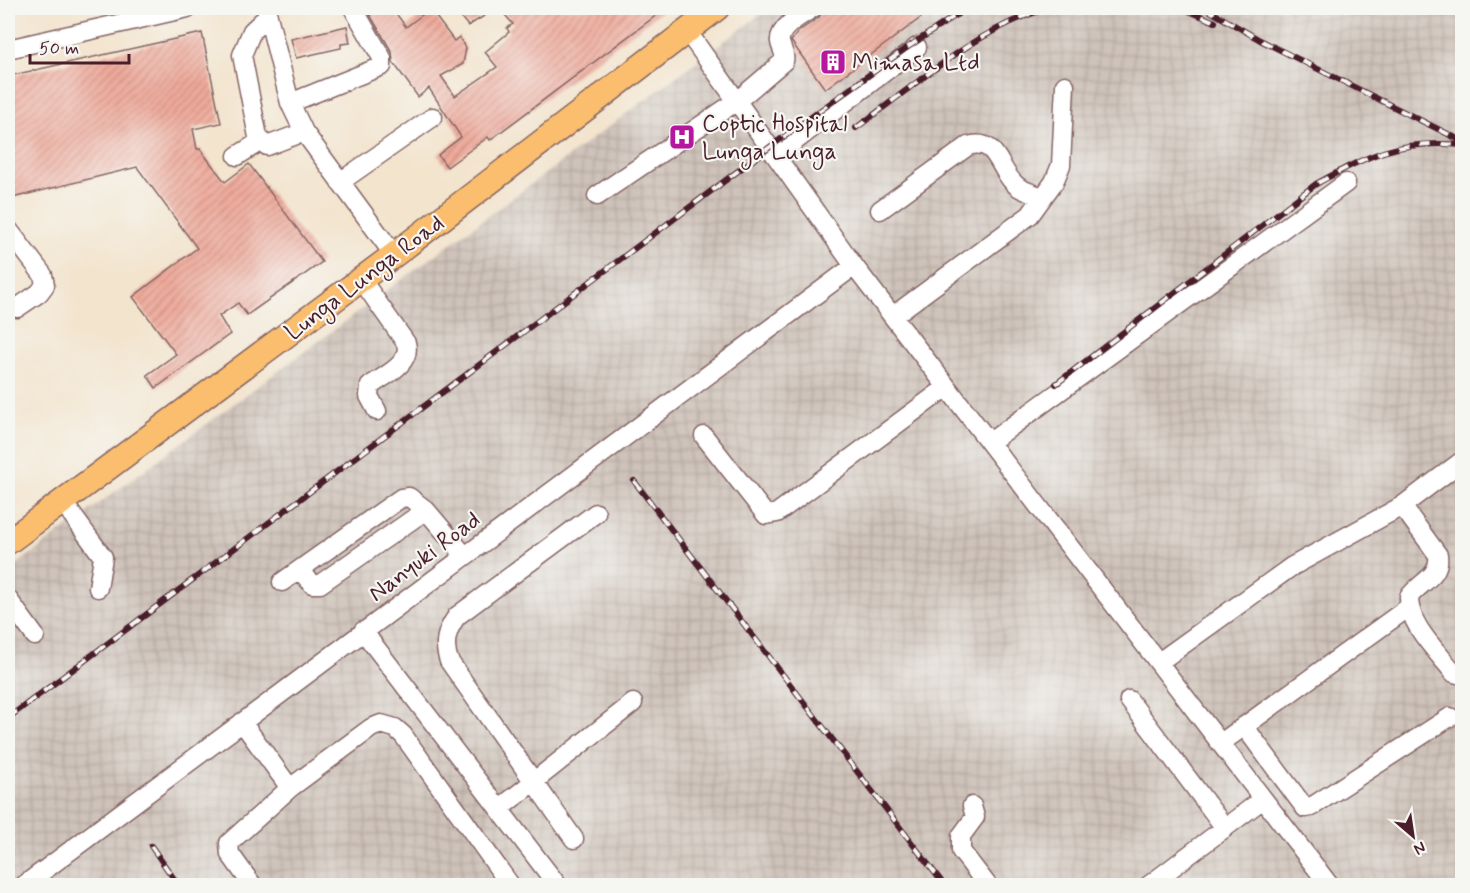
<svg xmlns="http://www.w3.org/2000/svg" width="1470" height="893" font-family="Mynerve,sans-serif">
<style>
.industrial{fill:url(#industrial-grid)}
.building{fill:url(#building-hatch)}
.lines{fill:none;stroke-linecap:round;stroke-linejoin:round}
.minor-casing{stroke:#856464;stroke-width:21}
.major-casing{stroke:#856464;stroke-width:27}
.minor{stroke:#fff;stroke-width:18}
.major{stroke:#fabe6e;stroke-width:24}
.rail-casing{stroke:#4a1f2b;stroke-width:6}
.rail{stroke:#f6f6f2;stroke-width:4;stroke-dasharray:11;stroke-linecap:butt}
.labels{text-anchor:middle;stroke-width:4.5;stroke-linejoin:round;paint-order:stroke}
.poi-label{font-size:24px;fill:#4a1f2b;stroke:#f6f6f2;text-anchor:start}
.street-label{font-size:24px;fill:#4a1f2b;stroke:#f6f6f2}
</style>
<defs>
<pattern id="industrial-grid" width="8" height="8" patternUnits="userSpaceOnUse" patternTransform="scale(1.5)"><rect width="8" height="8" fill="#cec2b9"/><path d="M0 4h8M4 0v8" fill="none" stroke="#b2a69f"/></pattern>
<pattern id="building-hatch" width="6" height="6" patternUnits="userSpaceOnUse" patternTransform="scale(1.5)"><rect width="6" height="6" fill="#efaa9b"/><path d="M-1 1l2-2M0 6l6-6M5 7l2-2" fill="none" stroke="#c48a7f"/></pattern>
</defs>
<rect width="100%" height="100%" fill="#f6f6f2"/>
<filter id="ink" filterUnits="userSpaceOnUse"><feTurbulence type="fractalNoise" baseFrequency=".0167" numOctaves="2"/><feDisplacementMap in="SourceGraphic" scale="12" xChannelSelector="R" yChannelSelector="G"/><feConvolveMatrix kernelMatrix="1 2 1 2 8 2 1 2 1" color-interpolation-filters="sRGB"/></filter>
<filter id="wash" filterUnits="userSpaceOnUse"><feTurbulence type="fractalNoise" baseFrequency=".008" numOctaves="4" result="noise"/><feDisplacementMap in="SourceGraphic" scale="24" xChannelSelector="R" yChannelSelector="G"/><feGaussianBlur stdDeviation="1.35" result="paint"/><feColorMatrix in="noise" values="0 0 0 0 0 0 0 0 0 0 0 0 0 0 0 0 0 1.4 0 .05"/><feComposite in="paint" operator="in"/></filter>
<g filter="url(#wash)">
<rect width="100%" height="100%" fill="#f3e4ce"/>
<path class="industrial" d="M769,8h693v877h-1454v-314z"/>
<g id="blocks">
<path class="building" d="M366,8h26l14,19 24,-18 24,32 5,-4 7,11 -3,16 -22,12 14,20 42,-29 -12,-15 24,-20 -2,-4 6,-4 -14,-16h167l-176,132 -2,-3 -41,30 -9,-12 23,-18 -32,-49 -11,9 -25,-35 -1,-10z
M469,8h28l-29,18 -9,-11z
M824,8h110l-109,81 -34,-48 8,-10 20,-14z
M347,26l3,17 -9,1v4l-45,10 -5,-19z
M202,33l19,90 -28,6 4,20h3l25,33 24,-18 73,98 -75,53 -9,-12 -19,13 11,18 -74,54 -9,-13 29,-21 -43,-57 64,-49 -60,-81 -129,32v-123z"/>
</g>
</g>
<g filter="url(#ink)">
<use href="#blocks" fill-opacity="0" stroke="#856464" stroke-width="1.5"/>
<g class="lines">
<defs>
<path id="minor" d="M266,8l24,95 14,29 90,123
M268,16l-16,15 -10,24 16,82 9,9 37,-14
M687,31l167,235 476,620
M8,49l180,-41
M290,103l92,-37v-8l-29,-50
M237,156l24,-15
M776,156l141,-109
M340,182l93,-65
M597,196l140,-95 47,-40c2,-8 -3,-12 -4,-19 -2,-15 22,-27 33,-34
M880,210l88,-64c31,-9 29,24 49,40 6,5 18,8 26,11
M8,229l35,46 2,10 -6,8 -22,15
M361,279l45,64c6,21 -21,32 -36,43l-1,10 8,15
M893,316l137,-101 24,-33 7,-17 4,-80
M704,436l62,79 11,-2 170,-126
M990,442l356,-259
M62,501l41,56 -5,31
M1402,506l36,49c3,21 -18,27 -29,42 -1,28 29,55 45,76l8,2
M300,570l12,14h8l106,-74
M282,582l119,-84 8,-1 17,13 39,46
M8,599l27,37
M363,631l195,255
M1159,662l132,-95 111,-61 60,-45
M1129,700l96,128
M242,722l48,66
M1244,726l61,82 6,-1 139,-90
M1221,743l188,-136
M972,806l3,11 -14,19v15l27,35
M499,809l134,-106
M574,839l-125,-178c-6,-17 -3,-30 8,-45l139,-103
M23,886l831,-620
M253,886l-23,-32 -1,-11 61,-55 81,-60 10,-4 14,4 8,7 108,151
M1148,886l115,-87"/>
<path id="major" d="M8,542l386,-287 323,-247"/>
</defs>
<use href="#minor" class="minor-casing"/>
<use href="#major" class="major-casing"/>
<use href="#minor" class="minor"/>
<use href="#major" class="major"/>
<defs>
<path id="rail" d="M1182,8l33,14
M1205,8l55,32 202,101
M856,128c60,-43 120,-99 192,-120
M1056,384l260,-200c55,-30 81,-44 146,-39
M634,481l311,405
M8,718l762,-571 135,-98 62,-41
M151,846l28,40"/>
</defs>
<use href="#rail" class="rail-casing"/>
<use href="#rail" class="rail"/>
</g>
</g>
<defs>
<symbol id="building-square" viewBox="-11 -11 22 22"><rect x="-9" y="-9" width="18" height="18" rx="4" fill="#b5179e" stroke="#f6f6f2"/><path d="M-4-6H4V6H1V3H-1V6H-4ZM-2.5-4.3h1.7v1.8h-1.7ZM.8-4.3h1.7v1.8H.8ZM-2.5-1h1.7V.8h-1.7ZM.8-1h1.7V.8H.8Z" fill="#fff"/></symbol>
<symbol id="hospital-square" viewBox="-11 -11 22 22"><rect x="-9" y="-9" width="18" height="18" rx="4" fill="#b5179e" stroke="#f6f6f2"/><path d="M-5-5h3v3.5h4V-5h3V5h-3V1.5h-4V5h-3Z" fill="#fff"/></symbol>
</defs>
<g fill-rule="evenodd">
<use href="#building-square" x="818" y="47" width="30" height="30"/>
<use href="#hospital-square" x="667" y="122" width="30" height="30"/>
</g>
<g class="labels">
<g class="poi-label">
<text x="852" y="70">Mimasa Ltd</text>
<text x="702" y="131">Coptic Hospital<tspan x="702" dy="28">Lunga Lunga</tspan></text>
</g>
<g class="street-label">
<text transform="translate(364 277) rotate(-37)" y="8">Lunga Lunga Road</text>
<text transform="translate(424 556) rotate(-37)" y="8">Nanyuki Road</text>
</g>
</g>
<rect width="1470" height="893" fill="none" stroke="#f6f6f2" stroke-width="30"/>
<g transform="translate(1413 836) rotate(151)" stroke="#f6f6f2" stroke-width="4.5" paint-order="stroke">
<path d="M0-4.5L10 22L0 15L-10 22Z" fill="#4a1f2b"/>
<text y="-9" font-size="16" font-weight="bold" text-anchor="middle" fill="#4a1f2b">N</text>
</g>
<path d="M30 54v9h99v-9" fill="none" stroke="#4a1f2b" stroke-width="3"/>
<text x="39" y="54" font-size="18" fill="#4a1f2b" stroke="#f6f6f2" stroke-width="4.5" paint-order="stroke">50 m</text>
</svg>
